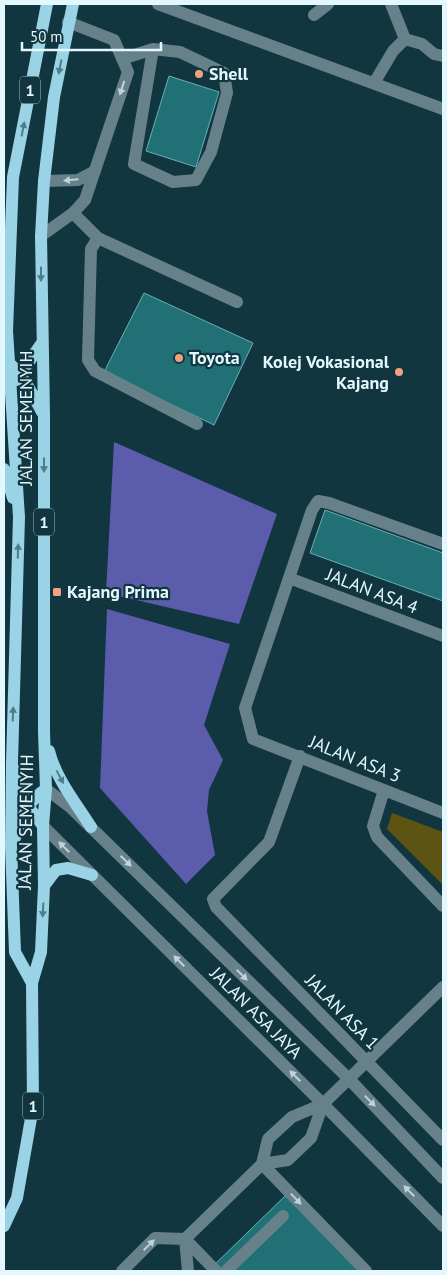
<svg xmlns="http://www.w3.org/2000/svg" width="447" height="1275" font-family="'PT Sans',sans-serif">
<style>
.green{fill:#5d5413}
.water{fill:#5b5cac}
.building{fill:#207075;stroke:#66b1b5}
.lines{fill:none;stroke-linecap:round;stroke-linejoin:round}
.minor{stroke:#67818b;stroke-width:12}
.major{stroke:#9ad3e5;stroke-width:12}
.oneway{fill:#4f7d8a}
.oneway2{fill:#bed4dc}
.poi-dot{fill:#f3a082;stroke:#123640;stroke-width:2}
.labels{text-anchor:middle;stroke-width:4.5;stroke-linejoin:round;paint-order:stroke}
.shield{fill:#123640;stroke:#a4bdc5;stroke-width:1}
.shield-label{font-size:16px;font-weight:bold;fill:#e3f7fe}
.poi-label{font-size:18px;font-weight:bold;fill:#e3f7fe;stroke:#123640;text-anchor:start}
.street-label{font-size:18px;fill:#e3f7fe;stroke:#123640}
</style>
<rect width="100%" height="100%" fill="#123640"/>
<path class="green" d="M392,813l51,19v53l-56,-56z"/>
<path class="water" d="M114,442l163,72 -38,110 -133,-31z
M107,609l123,35 -26,81 19,35 -14,30 -2,21 8,44 -29,29 -86,-96z"/>
<path class="building" d="M169,76l50,16 -23,75 -50,-16z
M144,293l109,50 -39,82 -110,-53z
M325,510l118,43v48l-133,-48z
M286,1195l75,76h-153z"/>
<g class="lines">
<path class="minor" d="M158,4l285,105
M391,4l14,35
M314,15l14,-11
M122,59l31,-10 27,3 44,21 3,20 -16,59 -15,28 -23,2 -39,-18 19,-115
M374,83l19,-32 12,-12 17,5 12,10 9,2
M44,181l34,-1 17,-9
M73,213l25,25 139,64
M41,236l32,-23 12,-13 43,-128 -14,-32 -46,-18
M98,238l-7,11 -3,111 7,11 102,53
M443,544l-114,-41 -11,-2 -6,9 -67,198 8,31 190,74
M289,578l154,58
M300,756l-31,86 -56,57 3,8 227,233
M46,789l24,18 279,272 94,99
M384,790l-11,36 4,11 66,69
M43,826l280,278 120,122
M262,1164l104,107
M262,1164l26,-4 23,-22 12,-34
M122,1271l33,-33 30,1 3,32
M216,1271l-31,-32 77,-75 6,-25 24,-22 31,-13 120,-117
M226,1271l57,-55"/>
<path class="major" d="M10,364c14,13 23,31 32,48
M16,380l26,-37
M4,469l9,29
M49,751c7,28 27,52 42,76
M14,769l14,37 15,20
M14,840c9,-22 12,-38 32,-51
M44,886l12,-16 12,-2 24,7
M32,983l-17,-31 -4,-106 1,-84 7,-245 -12,-186 6,-154 34,-173
M4,1226l13,-28 16,-91 -1,-124 9,-31 3,-66 -1,-60 3,-37 -2,-57v-316l-3,-180 3,-55 10,-84 19,-93"/>
</g>
<defs><path id="oneway-solid" d="M-6-.8H1V-3.2L6.5 0L1 3.2V.8H-6Z" transform="scale(1.25)"/></defs>
<g class="oneway">
<use href="#oneway-solid" transform="translate(60 67) rotate(101)"/>
<use href="#oneway-solid" transform="translate(23 129) rotate(-79)"/>
<use href="#oneway-solid" transform="translate(41 274) rotate(90)"/>
<use href="#oneway-solid" transform="translate(44 465) rotate(90)"/>
<use href="#oneway-solid" transform="translate(18 551) rotate(-88)"/>
<use href="#oneway-solid" transform="translate(13 714) rotate(-88)"/>
<use href="#oneway-solid" transform="translate(60 777) rotate(62)"/>
<use href="#oneway-solid" transform="translate(43 910) rotate(93)"/>
</g>
<g class="oneway2">
<use href="#oneway-solid" transform="translate(122 88) rotate(108)"/>
<use href="#oneway-solid" transform="translate(71 180) rotate(175)"/>
<use href="#oneway-solid" transform="translate(64 847) rotate(-135)"/>
<use href="#oneway-solid" transform="translate(126 861) rotate(44)"/>
<use href="#oneway-solid" transform="translate(179 961) rotate(-135)"/>
<use href="#oneway-solid" transform="translate(242 975) rotate(44)"/>
<use href="#oneway-solid" transform="translate(295 1076) rotate(-135)"/>
<use href="#oneway-solid" transform="translate(370 1101) rotate(46)"/>
<use href="#oneway-solid" transform="translate(409 1191) rotate(-135)"/>
<use href="#oneway-solid" transform="translate(296 1199) rotate(46)"/>
<use href="#oneway-solid" transform="translate(149 1245) rotate(-44)"/>
</g>
<g class="poi-dot">
<circle cx="199" cy="74" r="5"/>
<circle cx="179" cy="358" r="5"/>
<circle cx="399" cy="372" r="5"/>
<rect x="52" y="587" width="10" height="10" rx="2.5"/>
</g>
<g class="labels">
<g class="shield">
<rect x="20" y="76.5" width="20" height="27" rx="4"/>
<rect x="34" y="508.5" width="20" height="27" rx="4"/>
<rect x="23" y="1092.5" width="20" height="27" rx="4"/>
</g>
<g class="shield-label">
<text x="30" y="96">1</text>
<text x="44" y="528">1</text>
<text x="33" y="1112">1</text>
</g>
<g class="poi-label">
<text x="209" y="80">Shell</text>
<text x="189" y="364">Toyota</text>
<text x="389" y="368" text-anchor="end">Kolej Vokasional<tspan x="389" dy="21">Kajang</tspan></text>
<text x="67" y="598">Kajang Prima</text>
</g>
<g class="street-label">
<text transform="translate(26 418) rotate(-90)" y="6">JALAN SEMENYIH</text>
<text transform="translate(372 591) rotate(21)" y="6">JALAN ASA 4</text>
<text transform="translate(355 759) rotate(22)" y="6">JALAN ASA 3</text>
<text transform="translate(26 822) rotate(-89)" y="6">JALAN SEMENYIH</text>
<text transform="translate(342 1012) rotate(46)" y="6">JALAN ASA 1</text>
<text transform="translate(256 1013) rotate(45)" y="6">JALAN ASA JAYA</text>
</g>
</g>
<rect width="447" height="1275" fill="none" stroke="#e3f7fe" stroke-width="10"/>
<path d="M22 42v8h139v-8" fill="none" stroke="#e3f7fe" stroke-width="2.5"/>
<text x="30" y="42" font-size="15" fill="#e3f7fe" stroke="#123640" stroke-width="4" paint-order="stroke">50 m</text>
</svg>
